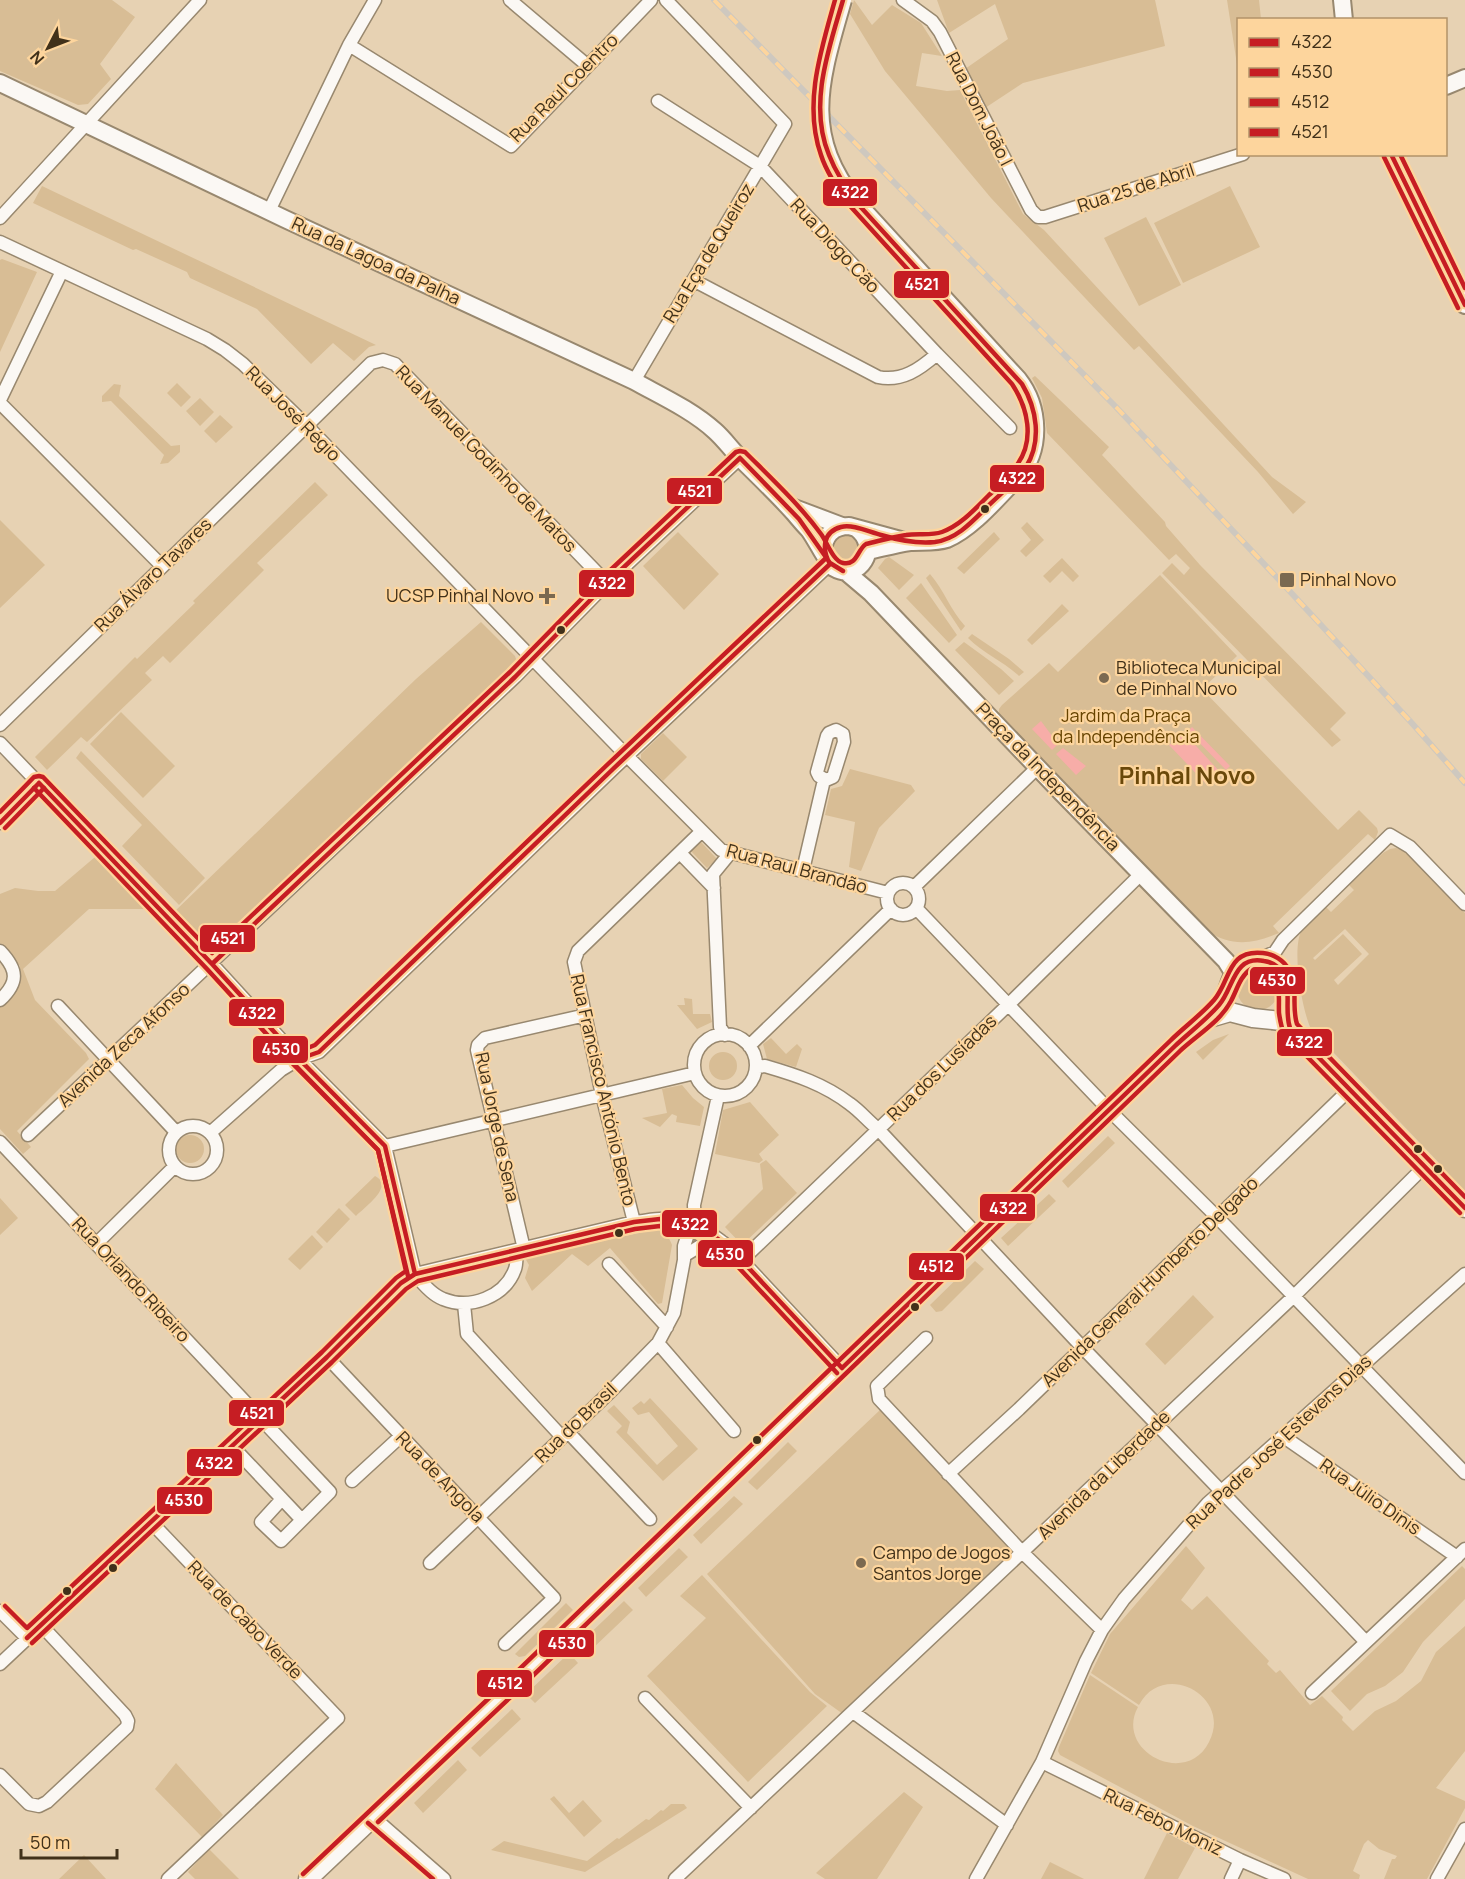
<svg xmlns="http://www.w3.org/2000/svg" width="1465" height="1879" font-family="Manrope,sans-serif">
<style>
.green{fill:#d8bd95;fill-rule:evenodd}
.water{fill:#f7ada8}
.lines{fill:none;stroke-linecap:round;stroke-linejoin:round}
.street-casing{stroke:#98886f;stroke-width:15}
.secondary-casing{stroke:#98886f;stroke-width:20}
.primary-casing{stroke:#98886f;stroke-width:21}
.street{stroke:#fbf8f4;stroke-width:12}
.secondary{stroke:#fbf8f4;stroke-width:16}
.primary{stroke:#fbf8f4;stroke-width:18}
.rail-casing{stroke:#cec8bf;stroke-width:6}
.rail{stroke:#fdd59d;stroke-width:4;stroke-dasharray:11;stroke-linecap:butt}
.secondary-bridge-casing{stroke:#98886f;stroke-width:20;stroke-linecap:butt}
.secondary-bridge{stroke:#fbf8f4;stroke-width:16}
.bus-1-casing{stroke:#fdd59d;stroke-width:9}
.bus-2-casing{stroke:#fdd59d;stroke-width:9}
.bus-3-casing{stroke:#fdd59d;stroke-width:9}
.bus-4-casing{stroke:#fdd59d;stroke-width:9}
.bus-1{stroke:#c61d23;stroke-width:4.5}
.bus-2{stroke:#c61d23;stroke-width:4.5}
.bus-3{stroke:#c61d23;stroke-width:4.5}
.bus-4{stroke:#c61d23;stroke-width:4.5}
.bus-dot{fill:#41311a;stroke:#fdd59d;stroke-width:2}
.poi-dot{fill:#7b6950;stroke:#fdd59d;stroke-width:2}
.labels{text-anchor:middle;stroke-width:4.5;stroke-linejoin:round;paint-order:stroke}
.street-label{font-size:18px;fill:#41311a;stroke:#fdd59d}
.poi-label{font-size:18px;fill:#41311a;stroke:#fdd59d;text-anchor:start}
.park-label{font-size:18px;fill:#664300;stroke:#fdd59d}
.district-label{font-size:24px;font-weight:bold;fill:#6a480a;stroke:#fdd59d}
.line-badge{stroke:#fdd59d;stroke-width:2}
.badge-label{font-size:16px;text-anchor:middle;font-weight:bold;fill:#fff}
</style>
<rect width="100%" height="100%" fill="#e7d2b3"/>
<path class="green" d="M0,0h112l23,17 -35,47 11,15 -23,25 -10,1 -78,-34z
M854,0l18,25 20,-20 29,18 21,33 -20,-3 -6,33 31,5 13,-1 63,124 21,16 228,247 34,25 -13,12 -35,-42 -119,-126 -5,4 -143,-152 -106,-127 -35,-57z
M937,0h218l10,46 -142,37 -38,25 -20,-39 43,-30 -13,-35 -46,29z
M1227,0h32l2,19 -23,1v51z
M42,186l334,159 -7,2 -15,14 -21,-18 -22,21 -54,-55 -67,-31 -3,-6 -51,-23 -3,1 -100,-47z
M1230,186l30,61 -77,36 -29,-60z
M1146,217l35,68 -42,21 -35,-68z
M2,259l35,13 -37,80v-92z
M1035,376l74,71 -7,8 63,67 1,4 34,39 146,148 -16,16 11,11 -9,7 -170,-174 10,-10 12,12 6,-7 -14,-14 -7,6 -122,-127 -5,-35 -10,-20z
M177,383l14,14 -10,10 -14,-14z
M114,384l7,1 -2,11 52,50 9,-1v7l-12,11 -8,1 4,-9 -53,-54 -9,1v-6z
M200,398l14,14 -14,14 -14,-15z
M220,415l13,12 -17,16 -12,-12z
M315,482l13,13 -71,68 7,7 -94,93 -7,-7 -18,17 7,7 -65,62 -6,-5 -34,33 -12,-13 100,-100 2,2 58,-56 -2,-2z
M0,520l45,45 -45,43z
M1027,522l17,18 -18,17 -6,-6 11,-11 -10,-12z
M678,532l41,42 -35,36 -41,-44z
M994,532l6,7 -36,35 -7,-6z
M832 549a14 14 0 1 1 28 0a14 14 0 1 1-28 0Z
M889,557l25,18 -15,15 -21,-22 7,-9z
M1062,558l17,18 -6,6 -11,-11 -12,12 -7,-7z
M930,574c14,16 21,37 35,52l-4,5 -35,-53z
M1160,575l77,81 -35,33 136,141 21,-20 18,18 1,4 -3,8 -7,-6 -95,92 6,7c-26,11 -47,14 -72,-2l-208,-213v-9l3,-4 47,-42 9,9z
M921,583l36,52 -8,8 -43,-45z
M1062,604l7,7 -37,34 -5,-5z
M481,622l34,34 3,9 -288,275 -17,-1 -10,3 -29,-30 242,-233z
M972,634l37,25 15,13 -5,4c-16,-15 -36,-23 -51,-38z
M964,642l37,27 13,12 -15,14 -44,-45z
M121,712l54,54 -32,32 -53,-54z
M663,733l24,24 -24,24 -22,-22v-5z
M81,751l124,127 -26,27 -57,-59 20,-21 -66,-67z
M850,769l61,16 4,6 -36,37 -18,43 -12,-4 6,-45 -30,-7 6,-26 11,-3z
M701,842l16,17 -10,9 -16,-17z
M1396,848l7,2 62,63v282l-23,-29 -131,-137c-9,-18 -20,-82 -9,-99 6,-8 16,-16 24,-23l5,5 23,-22 -5,-5 34,-32 7,-4zM1345,929l24,25 -31,31 -4,-5 28,-26 -19,-20 -28,26 -2,-2z
M95,857l51,52h-57l-66,60 12,31 51,53 3,6 -72,72 14,16 -8,7 -23,-25v-123c14,-14 18,-20 20,-40l-20,-23v-49l15,-6 23,3h17z
M1237 989a21 21 0 1 1 42 0a21 21 0 1 1-42 0Z
M684,998l8,1 1,15h17l2,8 -15,7 -20,-24h8z
M1229,1034l-26,26 -7,-8 17,-12z
M771,1038l15,16 11,-10 5,5 -6,18 -29,-8 -4,-15z
M709 1066a14 14 0 1 1 28 0a14 14 0 1 1-28 0Z
M682,1085l11,13 11,9 -4,19 -24,-4 1,-6 -5,-2 -12,13 -18,-9 25,-5 -5,-24z
M750,1102l29,33 -20,19 4,6 -4,3 -44,-9 8,-44z
M176 1149a14 14 0 1 1 28 0a14 14 0 1 1-28 0Z
M1108,1136l7,7 -47,45 -6,-7z
M766,1160l31,33 -55,52 -17,-18 38,-38 -3,-25z
M375,1176c20,10 -10,31 -19,40l-11,-11z
M1049,1194l7,7 -48,45 -7,-8z
M0,1198l18,20 -18,17z
M339,1208l11,11 -23,24 -11,-11z
M657,1229c8,2 12,8 15,16l-10,58 -4,1 -48,-56 -22,18 -16,-12 -40,37 -7,-13 4,-13 -4,-7z
M312,1235l11,12 -23,23 -12,-11z
M975,1261l9,8 -42,42 -6,1 -6,-7z
M1193,1295l21,22 -49,48 -20,-21z
M650,1398l48,51 -35,32 -47,-49 6,-6 -15,-15 7,-6 16,17 -3,11 30,32 21,-19 -29,-34 -11,3 -6,-7 9,-7 3,3z
M880,1410l135,142 -172,162 -28,-20 -108,-120z
M788,1442l9,9 -40,39 -9,-8z
M734,1496l9,8 -42,40 -8,-9z
M1186,1546l19,22 -24,32 11,10 15,-14 62,65 -2,3 9,9 4,-3 30,35 12,-9 21,21 -1,3 11,11 22,-20 21,-10 25,-20 15,-29 29,-26v125l-29,37 29,13v7l-38,71h-43l8,-20h3l2,-3 -18,-7 -11,-9 -4,4 -11,27 7,4 -1,4h-51l-115,-53 -133,-71 -2,-4 1,-4 31,-72 48,32c-24,44 48,81 71,35 24,-46 -46,-83 -70,-37l-48,-32 19,-39z
M679,1548l9,9 -42,40 -8,-9z
M1462,1566l3,3v30l-42,43 -20,30 -18,14 -18,8 -17,17 -19,-20z
M702,1575l108,117 17,14 -79,76 -101,-106 59,-58 -26,-22z
M624,1601l9,9 -42,40 -9,-9z
M566,1603l7,7 -48,46 -6,1 -4,-3z
M569,1653l9,10 -43,40 -9,-9z
M512,1709l9,10 -41,38 -9,-9z
M458,1760l9,10 -44,43 -9,-10z
M176,1763l47,52 -21,22 -47,-48z
M904,1792l19,15 -46,72h-52l-9,-6z
M554,1796l15,17 14,-13 19,21 -18,16 -34,-38z
M671,1804h13l3,4 -102,64 -94,-22 13,-9 83,20 30,-23 2,1 27,-20 3,1 12,-10 2,1z
M1167,1833l28,15 -17,31h-34z
M209,1849l30,30h-44l-7,-7z
M84,1855l22,24h-47z
M1050,1862l34,17h-43z"/>
<path class="water" d="M1041,721l17,23 -6,6 -20,-21z
M1192,727l38,39 -4,4 -38,-39z
M1185,734l36,39 -13,13 -39,-41z
M1063,748l23,18 -10,9 -20,-21z"/>
<g class="lines">
<defs>
<path id="street" d="M510,0l78,66
M903,0l29,21 8,11 91,178 7,7h7l198,-63
M349,45l162,101 140,-146
M658,101l102,65 177,188 73,74
M269,211l80,-166 26,-45
M0,218l200,-218
M0,242l207,97 18,11 18,14 64,62 320,330 94,94 167,43
M693,280l185,97c24,5 42,-8 59,-23
M634,381l151,-257 -119,-124
M0,400l62,-129
M0,403l162,163
M0,725l371,-362 12,-3 12,4 212,219
M836,730l7,4 1,8 -11,35 -7,3 -7,-4 -2,-4 10,-36 2,-3z
M0,743l212,221 87,95 86,87 30,128
M0,823l39,-40
M680,853l34,35
M803,870l21,-90
M887 899a16 16 0 1 1 32 0a16 16 0 1 1-32 0Z
M914,887l124,-120
M916,908l193,202 108,107 248,256
M0,951c18,19 19,31 0,49
M1257,960l18,-8 8,-12 107,-105 20,12 55,57
M58,1006l118,126
M694 1065a31 31 0 1 1 62 0a31 31 0 1 1-62 0Z
M725,1035l-5,-8 -7,-153 18,-22
M749,1046l142,-137
M756,1067l9,-1c31,9 59,18 85,38 10,7 18,17 28,25l205,219 219,227 64,67
M169 1150a24 24 0 1 1 48 0a24 24 0 1 1-48 0Z
M210,1133l71,-63 18,-11 20,-7 294,-283 217,-205
M28,1135l487,-458 92,-94 133,-125
M0,1142l330,350 -28,28 -70,-74
M385,1146l310,-73
M634,1222l-32,-127 -28,-133 4,-11 124,-120
M695,1233l-1,-28 24,-109
M97,1243l78,-77
M524,1249l-47,-199 1,-5 7,-7 101,-23
M687,1254l13,-8 21,-5
M742,1260l267,-256 132,-130
M609,1264l58,63
M415,1274c7,9 17,21 28,25 27,11 62,-2 72,-30 2,-5 1,-13 2,-19
M464,1304l3,30 95,103
M926,1338l-49,48 2,13 144,154 79,77
M658,1343l76,88
M327,1357l227,241 -49,46
M568,1432l82,87
M1284,1437l173,120
M948,1474l71,-65 331,-320
M352,1481l49,-45
M282,1499l-21,23 20,19 21,-21
M151,1522l187,196 -170,161
M430,1563l182,-173 46,-47 16,-30 10,-53v-14l3,-9 7,-12
M0,1611l27,27
M0,1664l327,-307 74,-74 14,-9 219,-52c11,-1 23,-4 34,-3 25,2 46,15 64,31l110,118
M1312,1693l153,-144
M645,1698l106,110
M853,1712l154,113
M1042,1762l198,98 44,19
M0,1775l29,29 10,2 8,-4 80,-75 1,-6 -3,-6 -84,-90
M373,1817l71,62
M675,1879l619,-583 131,-130
M976,1879l66,-117 44,-101 16,-31 22,-31 84,-96 257,-229
M1231,1879l9,-19
M1437,1879l28,-50"/>
<path id="secondary" d="M1342,0l2,20
M0,83l285,136 349,162c27,15 58,29 81,50 9,8 16,18 25,27 18,18 37,36 54,55 5,6 10,12 15,17 7,9 18,33 25,38 25,15 48,-21 22,-40
M1446,86l19,-8
M1391,154l74,151
M789,506l53,20
M868,551c14,-3 28,-7 42,-9 12,-1 25,1 37,-3 26,-11 51,-42 71,-62
M823,552c1,-17 10,-26 26,-26l55,15
M845,571l26,22 191,200 164,168 8,13"/>
<path id="primary" d="M1208,1018c5,-6 11,-12 15,-18 5,-8 6,-18 11,-26 7,-12 23,-17 36,-11 8,3 15,11 17,20 4,17 -6,25 3,45
M308,1879l204,-193 663,-640 31,-27 24,-7 23,6 28,3 16,13 168,174"/>
</defs>
<use href="#street" class="street-casing"/>
<use href="#secondary" class="secondary-casing"/>
<use href="#primary" class="primary-casing"/>
<use href="#street" class="street"/>
<use href="#secondary" class="secondary"/>
<use href="#primary" class="primary"/>
<defs>
<path id="rail" d="M714,0l402,407 167,177 127,137 55,62"/>
</defs>
<use href="#rail" class="rail-casing"/>
<use href="#rail" class="rail"/>
<defs>
<path id="secondary-bridge" d="M843,0c-22,78 -43,133 14,203l161,176c22,28 24,71 0,98"/>
</defs>
<use href="#secondary-bridge" class="secondary-bridge-casing"/>
<use href="#secondary-bridge" class="secondary-bridge"/>
<defs>
<path id="bus-1" d="M1391,154l74,151
M740,458l59,61 31,44 13,8
M830,564c-8,-14 -8,-32 11,-37 12,-3 28,5 40,8 17,5 36,9 54,7 22,-3 38,-21 53,-36 12,-12 28,-24 38,-39 16,-26 11,-58 -4,-83l-165,-181c-11,-16 -21,-30 -28,-48 -21,-50 0,-107 14,-155
M39,783l173,181 87,95 86,87 30,128
M0,823l39,-40
M212,964l303,-287 92,-94 133,-125
M299,1059l20,-7 294,-283 217,-205
M842,1368l333,-322c15,-14 31,-26 44,-41 15,-17 14,-50 45,-44 8,1 15,6 19,13 9,16 1,37 7,54l175,180
M27,1638l300,-281 74,-74 14,-9 219,-52 26,-3 17,1 17,5 24,14 14,11 110,118"/>
<path id="bus-2" d="M1384,157l74,151
M34,788l173,181 87,95 84,86 30,126
M5,828l39,-40
M32,1643l300,-281 74,-73 12,-8 217,-52 25,-3 16,2 16,4 22,13 13,10 110,118
M378,1822l139,-131 663,-640c17,-16 40,-29 51,-50 6,-11 9,-25 20,-32 34,-7 27,24 28,44 1,7 2,14 5,20l176,180
M368,1823l65,56"/>
<path id="bus-3" d="M303,1874l204,-193 663,-640c14,-14 31,-26 44,-41 17,-20 13,-51 49,-47 10,1 21,7 26,17 10,17 2,36 8,54l168,173"/>
<path id="bus-4" d="M1400,154l65,134
M0,812l34,-35 5,-1 4,1 169,176 298,-281 92,-94 134,-126 4,-1 5,1c26,26 54,52 76,82 6,8 12,27 22,29 14,3 14,-13 23,-19 13,-3 26,-7 40,-9 12,-2 25,1 36,-3 19,-7 33,-23 47,-37 10,-9 21,-18 28,-30 18,-25 11,-57 -5,-81l-161,-177c-12,-16 -24,-33 -30,-52 -18,-51 0,-105 14,-155
M5,1606l22,22 295,-276 74,-74 10,-7 -28,-121 -85,-86 -1,-5 1,-5 22,-9 293,-281 217,-205"/>
</defs>
<use href="#bus-1" class="bus-1-casing"/>
<use href="#bus-2" class="bus-2-casing"/>
<use href="#bus-3" class="bus-3-casing"/>
<use href="#bus-4" class="bus-4-casing"/>
<use href="#bus-1" class="bus-1"/>
<use href="#bus-2" class="bus-2"/>
<use href="#bus-3" class="bus-3"/>
<use href="#bus-4" class="bus-4"/>
</g>
<g class="bus-dot">
<circle cx="985" cy="509" r="5"/>
<circle cx="561" cy="630" r="5"/>
<circle cx="1418" cy="1149" r="5"/>
<circle cx="1438" cy="1169" r="5"/>
<circle cx="619" cy="1233" r="5"/>
<circle cx="915" cy="1307" r="5"/>
<circle cx="757" cy="1440" r="5"/>
<circle cx="113" cy="1568" r="5"/>
<circle cx="67" cy="1591" r="5"/>
</g>
<g class="poi-dot">
<rect x="1279" y="572" width="16" height="16" rx="3"/>
<path d="M544 587h6v6h6v6h-6v6h-6v-6h-6v-6h6z"/>
<circle cx="1104" cy="678" r="6"/>
<circle cx="861" cy="1563" r="6"/>
</g>
<g class="labels">
<g class="street-label">
<text transform="translate(564 88) rotate(-45)" y="6">Rua Raul Coentro</text>
<text transform="translate(979 109) rotate(63)" y="6">Rua Dom João I</text>
<text transform="translate(1136 188) rotate(-18)" y="6">Rua 25 de Abril</text>
<text transform="translate(835 246) rotate(47)" y="6">Rua Diogo Cão</text>
<text transform="translate(709 253) rotate(-59)" y="6">Rua Eça de Queiroz</text>
<text transform="translate(376 261) rotate(25)" y="6">Rua da Lagoa da Palha</text>
<text transform="translate(293 414) rotate(45)" y="6">Rua José Régio</text>
<text transform="translate(486 459) rotate(46)" y="6">Rua Manuel Godinho de Matos</text>
<text transform="translate(153 575) rotate(-44)" y="6">Rua Álvaro Tavares</text>
<text transform="translate(1048 777) rotate(46)" y="6">Praça da Independência</text>
<text transform="translate(797 869) rotate(15)" y="6">Rua Raul Brandão</text>
<text transform="translate(124 1045) rotate(-43)" y="6">Avenida Zeca Afonso</text>
<text transform="translate(942 1068) rotate(-44)" y="6">Rua dos Lusíadas</text>
<text transform="translate(603 1090) rotate(77)" y="6">Rua Francisco António Bento</text>
<text transform="translate(497 1127) rotate(78)" y="6">Rua Jorge de Sena</text>
<text transform="translate(131 1280) rotate(47)" y="6">Rua Orlando Ribeiro</text>
<text transform="translate(1150 1282) rotate(-44)" y="6">Avenida General Humberto Delgado</text>
<text transform="translate(576 1423) rotate(-44)" y="6">Rua do Brasil</text>
<text transform="translate(1279 1442) rotate(-43)" y="6">Rua Padre José Estevens Dias</text>
<text transform="translate(1104 1475) rotate(-44)" y="6">Avenida da Liberdade</text>
<text transform="translate(440 1477) rotate(46)" y="6">Rua de Angola</text>
<text transform="translate(1370 1497) rotate(35)" y="6">Rua Júlio Dinis</text>
<text transform="translate(245 1620) rotate(46)" y="6">Rua de Cabo Verde</text>
<text transform="translate(1163 1822) rotate(26)" y="6">Rua Febo Moniz</text>
</g>
<g class="poi-label">
<text x="1300" y="586">Pinhal Novo</text>
<text x="534" y="602" text-anchor="end">UCSP Pinhal Novo</text>
<text x="1116" y="674">Biblioteca Municipal<tspan x="1116" dy="21">de Pinhal Novo</tspan></text>
<text x="873" y="1559">Campo de Jogos<tspan x="873" dy="21">Santos Jorge</tspan></text>
</g>
<g class="park-label">
<text x="1126" y="722">Jardim da Praça<tspan x="1126" dy="21">da Independência</tspan></text>
</g>
<g class="district-label">
<text x="1187" y="784">Pinhal Novo</text>
</g>
</g>
<g class="line-badge">
<rect x="822" y="178" width="56" height="29" rx="6" fill="#c61d23"/>
<rect x="893" y="270" width="57" height="29" rx="6" fill="#c61d23"/>
<rect x="989" y="464" width="56" height="29" rx="6" fill="#c61d23"/>
<rect x="666" y="477" width="57" height="28" rx="6" fill="#c61d23"/>
<rect x="578" y="569" width="57" height="29" rx="6" fill="#c61d23"/>
<rect x="199" y="924" width="57" height="29" rx="6" fill="#c61d23"/>
<rect x="1249" y="966" width="57" height="29" rx="6" fill="#c61d23"/>
<rect x="228" y="998" width="57" height="29" rx="6" fill="#c61d23"/>
<rect x="1276" y="1028" width="57" height="29" rx="6" fill="#c61d23"/>
<rect x="252" y="1035" width="57" height="29" rx="6" fill="#c61d23"/>
<rect x="979" y="1193" width="57" height="29" rx="6" fill="#c61d23"/>
<rect x="661" y="1209" width="57" height="29" rx="6" fill="#c61d23"/>
<rect x="697" y="1239" width="57" height="29" rx="6" fill="#c61d23"/>
<rect x="908" y="1252" width="57" height="29" rx="6" fill="#c61d23"/>
<rect x="228" y="1399" width="57" height="28" rx="6" fill="#c61d23"/>
<rect x="186" y="1448" width="57" height="29" rx="6" fill="#c61d23"/>
<rect x="156" y="1486" width="57" height="29" rx="6" fill="#c61d23"/>
<rect x="538" y="1629" width="57" height="29" rx="6" fill="#c61d23"/>
<rect x="476" y="1669" width="57" height="29" rx="6" fill="#c61d23"/>
</g>
<g class="badge-label">
<text x="850" y="198">4322</text>
<text x="922" y="290">4521</text>
<text x="1017" y="484">4322</text>
<text x="695" y="497">4521</text>
<text x="607" y="589">4322</text>
<text x="228" y="944">4521</text>
<text x="1277" y="986">4530</text>
<text x="257" y="1019">4322</text>
<text x="1304" y="1048">4322</text>
<text x="281" y="1055">4530</text>
<text x="1008" y="1214">4322</text>
<text x="690" y="1230">4322</text>
<text x="725" y="1260">4530</text>
<text x="936" y="1272">4512</text>
<text x="257" y="1419">4521</text>
<text x="214" y="1469">4322</text>
<text x="184" y="1506">4530</text>
<text x="567" y="1649">4530</text>
<text x="505" y="1689">4512</text>
</g>
<rect x="1237" y="18" width="210" height="138" fill="#fdd59d" stroke="#b29369" stroke-width="1.5"/>
<rect x="1249" y="38" width="30" height="9" fill="#c61d23" stroke="#b29369" stroke-width="1.5"/>
<text x="1291" y="48" font-size="18" fill="#41311a">4322</text>
<rect x="1249" y="68" width="30" height="9" fill="#c61d23" stroke="#b29369" stroke-width="1.5"/>
<text x="1291" y="78" font-size="18" fill="#41311a">4530</text>
<rect x="1249" y="98" width="30" height="9" fill="#c61d23" stroke="#b29369" stroke-width="1.5"/>
<text x="1291" y="108" font-size="18" fill="#41311a">4512</text>
<rect x="1249" y="128" width="30" height="9" fill="#c61d23" stroke="#b29369" stroke-width="1.5"/>
<text x="1291" y="138" font-size="18" fill="#41311a">4521</text>
<g transform="translate(48 48) rotate(228)" stroke="#fdd59d" stroke-width="4.5" paint-order="stroke">
<path d="M0-4.5L10 22L0 15L-10 22Z" fill="#41311a"/>
<text y="-9" font-size="16" font-weight="bold" text-anchor="middle" fill="#41311a">N</text>
</g>
<path d="M21 1849v9h96v-9" fill="none" stroke="#41311a" stroke-width="3"/>
<text x="30" y="1849" font-size="18" fill="#41311a" stroke="#fdd59d" stroke-width="4.5" paint-order="stroke">50 m</text>
</svg>
